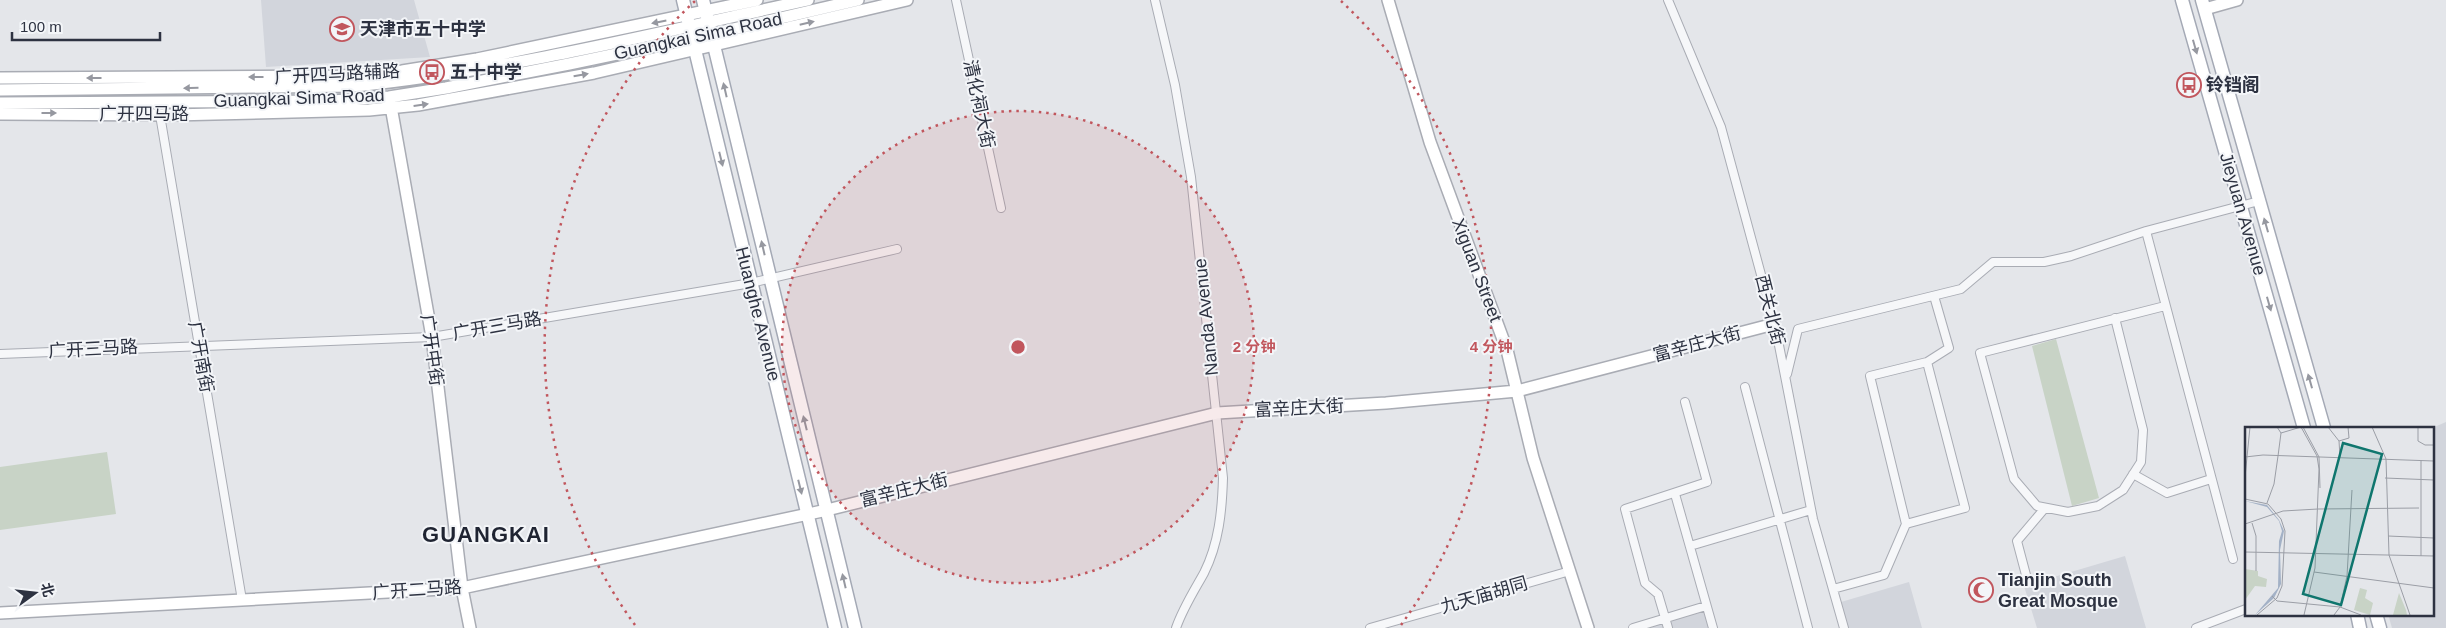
<svg xmlns="http://www.w3.org/2000/svg" width="2446" height="628" font-family="Helvetica,'Noto Sans SC',sans-serif">
<style>
.built{fill:#d2d5dc}
.green{fill:#c8d3c6}
.lines{fill:none;stroke-linecap:round;stroke-linejoin:round}
.street-casing{stroke:#a9acb4;stroke-width:10}
.secondary-casing{stroke:#a9acb4;stroke-width:14}
.primary-casing{stroke:#a4a9b5;stroke-width:15}
.street{stroke:#f6f7f9;stroke-width:8}
.secondary{stroke:#fff;stroke-width:11}
.primary{stroke:#fff;stroke-width:12}
.oneway{fill:#9698a0}
.ring{fill:none;stroke:#c1565d;stroke-width:2.5;stroke-dasharray:2.5 5}
.labels{text-anchor:middle;stroke-width:4;stroke-linejoin:round;paint-order:stroke}
.poi-label{font-size:18px;font-weight:bold;fill:#2d3241;stroke:#f3f5f8;text-anchor:start}
.street-label{font-size:18px;fill:#2d3241;stroke:#f3f5f8}
.district-label{font-size:22px;font-weight:bold;letter-spacing:1px;fill:#1f2432;stroke:#f3f5f8}
.inset-road{fill:none;stroke:#9b9ea6;stroke-width:1}
.view{fill:#0f766e;fill-opacity:0.15;stroke:#0f766e;stroke-width:2.5}
.inset-edge{fill:none;stroke:#2d3241;stroke-width:2.5}
.centre{fill:#c1565d;stroke:#f3f5f8;stroke-width:2.5}
.ring-label{font-size:15px;text-anchor:middle;font-weight:bold;fill:#c1565d;stroke:#f3f5f8;stroke-width:4;stroke-linejoin:round;paint-order:stroke}
</style>
<rect width="100%" height="100%" fill="#e4e6ea"/>
<path class="built" d="M261,0h153l16,57 -164,10z
M2446,422v206h-54l-4,-14h44v-186z
M2125,556l21,72h-109l-13,-42z
M1909,582l13,46h-74l-7,-26z
M1709,610l5,18h-67z"/>
<path class="green" d="M2056,339l43,159 -27,8 -40,-160z
M107,452l9,62 -116,16v-63z"/>
<g class="lines">
<defs>
<path id="street" d="M956,0l45,208
M1155,0l20,85 16,92 32,301c-1,33 -4,65 -19,95 -10,18 -21,35 -28,55
M1668,0l53,127 55,203 37,189 31,109
M160,115l82,485
M2146,231l87,328
M2115,318l28,112 -2,32 -18,28 -25,16 -30,6 -31,-6 -23,-27 -34,-126 185,-47
M0,354l432,-17 319,-54 146,-34
M1787,374l11,-45 163,-40 32,-27h51l27,-6 75,-25 113,-30
M1745,387l63,241
M2133,474l34,19 44,-14
M1675,494l38,134
M1906,524l59,-16 -38,-146
M1690,546l121,-36
M2026,575l-9,-34 28,-33
M1833,589l51,-14 22,-51 -36,-148 57,-14 22,-14 -15,-52
M1370,628l200,-57
M1633,628l73,-22
M1668,628l-10,-34 -13,-11 -20,-74 82,-27 -22,-80
M2196,628l50,-19"/>
<path id="secondary" d="M1388,0l42,142 77,208 26,108 55,170
M2205,9l32,-9
M0,78l342,-2 60,-5 75,-12 280,-59
M0,90l356,-4c153,-16 302,-53 452,-86
M390,101l42,236 30,251 8,40
M0,103l332,-2 57,-4 57,-9 123,-24 143,-30 146,-34
M0,114l173,1 196,-5 49,-5 176,-32 313,-73
M0,613l462,-25 365,-78 390,-97 169,-10 131,-12 257,-67"/>
<path id="primary" d="M683,0l152,628
M703,0l152,628
M2182,0l122,428
M2202,0l122,428
M2357,614l3,14
M2376,614l4,14"/>
</defs>
<use href="#street" class="street-casing"/>
<use href="#secondary" class="secondary-casing"/>
<use href="#primary" class="primary-casing"/>
<use href="#street" class="street"/>
<use href="#secondary" class="secondary"/>
<use href="#primary" class="primary"/>
</g>
<defs><path id="oneway-solid" d="M-6-.8H1V-3.2L6.5 0L1 3.2V.8H-6Z" transform="scale(1.25)"/></defs>
<g class="oneway">
<use href="#oneway-solid" transform="translate(659 22) rotate(169)"/>
<use href="#oneway-solid" transform="translate(807 23) rotate(-13)"/>
<use href="#oneway-solid" transform="translate(2195 47) rotate(74)"/>
<use href="#oneway-solid" transform="translate(581 75) rotate(-10)"/>
<use href="#oneway-solid" transform="translate(256 77) rotate(180)"/>
<use href="#oneway-solid" transform="translate(94 78) rotate(180)"/>
<use href="#oneway-solid" transform="translate(191 88) rotate(179)"/>
<use href="#oneway-solid" transform="translate(725 90) rotate(-103)"/>
<use href="#oneway-solid" transform="translate(421 105) rotate(-8)"/>
<use href="#oneway-solid" transform="translate(49 113)"/>
<use href="#oneway-solid" transform="translate(721 159) rotate(76)"/>
<use href="#oneway-solid" transform="translate(2266 225) rotate(-106)"/>
<use href="#oneway-solid" transform="translate(763 248) rotate(-103)"/>
<use href="#oneway-solid" transform="translate(2269 304) rotate(74)"/>
<use href="#oneway-solid" transform="translate(2310 381) rotate(-106)"/>
<use href="#oneway-solid" transform="translate(805 423) rotate(-104)"/>
<use href="#oneway-solid" transform="translate(800 487) rotate(76)"/>
<use href="#oneway-solid" transform="translate(844 581) rotate(-103)"/>
</g>
<circle cx="1018" cy="347" r="236" fill="#c1565d" fill-opacity=".12"/>
<g class="ring">
<circle cx="1018" cy="347" r="236"/>
<path d="M635 625A473 473 0 0 1 695 1M1341 1A473 473 0 0 1 1401 625"/>
</g>
<defs>
<symbol id="school-ring" viewBox="-11 -11 22 22"><circle r="9.5" fill="#f3f5f8" stroke="#c1565d" stroke-width="1.5"/><path d="M0-5L7-2L0 1L-7-2ZM-4 1L0 2.5L4 1V4Q0 6-4 4Z" fill="#c1565d"/></symbol>
<symbol id="bus-ring" viewBox="-11 -11 22 22"><circle r="9.5" fill="#f3f5f8" stroke="#c1565d" stroke-width="1.5"/><path d="M-5-6H5V4H4V6H2V4H-2V6H-4V4H-5ZM-3.5-4V0h7V-4ZM-3.5 1.2v1.5H-2V1.2ZM2 1.2v1.5H3.5V1.2Z" fill="#c1565d"/></symbol>
<symbol id="mosque-ring" viewBox="-11 -11 22 22"><circle r="9.5" fill="#f3f5f8" stroke="#c1565d" stroke-width="1.5"/><path d="M3.5-4.9A6 6 0 1 0 3.5 4.9A5 5 0 1 1 3.5-4.9Z" fill="#c1565d"/></symbol>
</defs>
<g fill-rule="evenodd">
<use href="#school-ring" x="328" y="15" width="28" height="28"/>
<use href="#bus-ring" x="418" y="58" width="28" height="28"/>
<use href="#bus-ring" x="2175" y="71" width="28" height="28"/>
<use href="#mosque-ring" x="1967" y="576" width="28" height="28"/>
</g>
<g class="labels">
<g class="poi-label">
<text x="360" y="35">天津市五十中学</text>
<text x="450" y="78">五十中学</text>
<text x="2206" y="91">铃铛阁</text>
<text x="1998" y="586">Tianjin South<tspan x="1998" dy="21">Great Mosque</tspan></text>
</g>
<g class="street-label">
<text transform="translate(698 36) rotate(-12)" y="6">Guangkai Sima Road</text>
<text transform="translate(337 74) rotate(-3)" y="6">广开四马路辅路</text>
<text transform="translate(299 98) rotate(-2)" y="6">Guangkai Sima Road</text>
<text transform="translate(979 104) rotate(78)" y="6">清化祠大街</text>
<text x="144" y="120">广开四马路</text>
<text transform="translate(2243 214) rotate(74)" y="6">Jieyuan Avenue</text>
<text transform="translate(1477 270) rotate(69)" y="6">Xiguan Street</text>
<text transform="translate(1770 310) rotate(76)" y="6">西关北街</text>
<text transform="translate(758 314) rotate(76)" y="6">Huanghe Avenue</text>
<text transform="translate(1206 317) rotate(-96)" y="6">Nanda Avenue</text>
<text transform="translate(497 326) rotate(-10)" y="6">广开三马路</text>
<text transform="translate(1697 344) rotate(-15)" y="6">富辛庄大街</text>
<text transform="translate(93 349) rotate(-3)" y="6">广开三马路</text>
<text transform="translate(432 350) rotate(82)" y="6">广开中街</text>
<text transform="translate(201 357) rotate(80)" y="6">广开南街</text>
<text transform="translate(1299 408) rotate(-3)" y="6">富辛庄大街</text>
<text transform="translate(904 490) rotate(-14)" y="6">富辛庄大街</text>
<text transform="translate(417 590) rotate(-4)" y="6">广开二马路</text>
<text transform="translate(1484 595) rotate(-16)" y="6">九天庙胡同</text>
</g>
<g class="district-label">
<text x="486" y="542">GUANGKAI</text>
</g>
</g>
<g transform="translate(2245 427)">
<rect width="189" height="189" fill="#e4e6ea"/>
<path d="M0,142l13,2v5l9,3 -1,8 -11,-1 -10,14zM115,161l7,2 -2,8 8,5 -3,12 -16,-5zM154,166l7,17 1,5h-14z" fill="#c8d3c6"/>
<path d="M0,74l22,4 12,15 5,11 -4,19 1,34 -7,14 -19,17 23,-27 1,-47 3,-10 -3,-10 -12,-14z" fill="#a3b1c6"/>
<path class="inset-road" d="M56,0l16,29 2,13 -4,99 -11,47M58,0l16,30 1,31M83,0l11,14M127,0l14,32 3,96 21,60M173,0v14l7,4h9M36,6l20,-6M94,14l10,-3 -1,-11M94,14l1,16M0,30l18,-2 171,6M0,50l5,-50M140,51l49,2M0,72l23,5 13,15 4,12 -3,55 -5,12 -20,17M22,76l7,-19 4,-28 3,-23 -4,-6M73,82l101,-1M7,96l4,13v35M0,97l38,-13 35,-2M143,109l46,2M0,125l189,4M176,129v-96M69,145l120,16M27,169l5,5 63,6 21,8M89,188l6,-8 7,-31 5,-86"/>
<path class="view" d="M98,16l39,11 -41,151 -38,-11z"/>
<rect width="189" height="189" class="inset-edge"/>
</g>
<circle cx="1018" cy="347" r="8" class="centre"/>
<g class="ring-label">
<text x="1254" y="352">2 分钟</text>
<text x="1491" y="352">4 分钟</text>
</g>
<g transform="translate(35 593) rotate(75)" stroke="#f3f5f8" stroke-width="4" paint-order="stroke">
<path d="M0-4L9 19L0 12L-9 19Z" fill="#2d3241"/>
<text y="-8" font-size="14" font-weight="bold" text-anchor="middle" fill="#2d3241">北</text>
</g>
<path d="M12 32v8h148v-8" fill="none" stroke="#2d3241" stroke-width="2.5"/>
<text x="20" y="32" font-size="15" fill="#2d3241" stroke="#f3f5f8" stroke-width="4" paint-order="stroke">100 m</text>
</svg>
